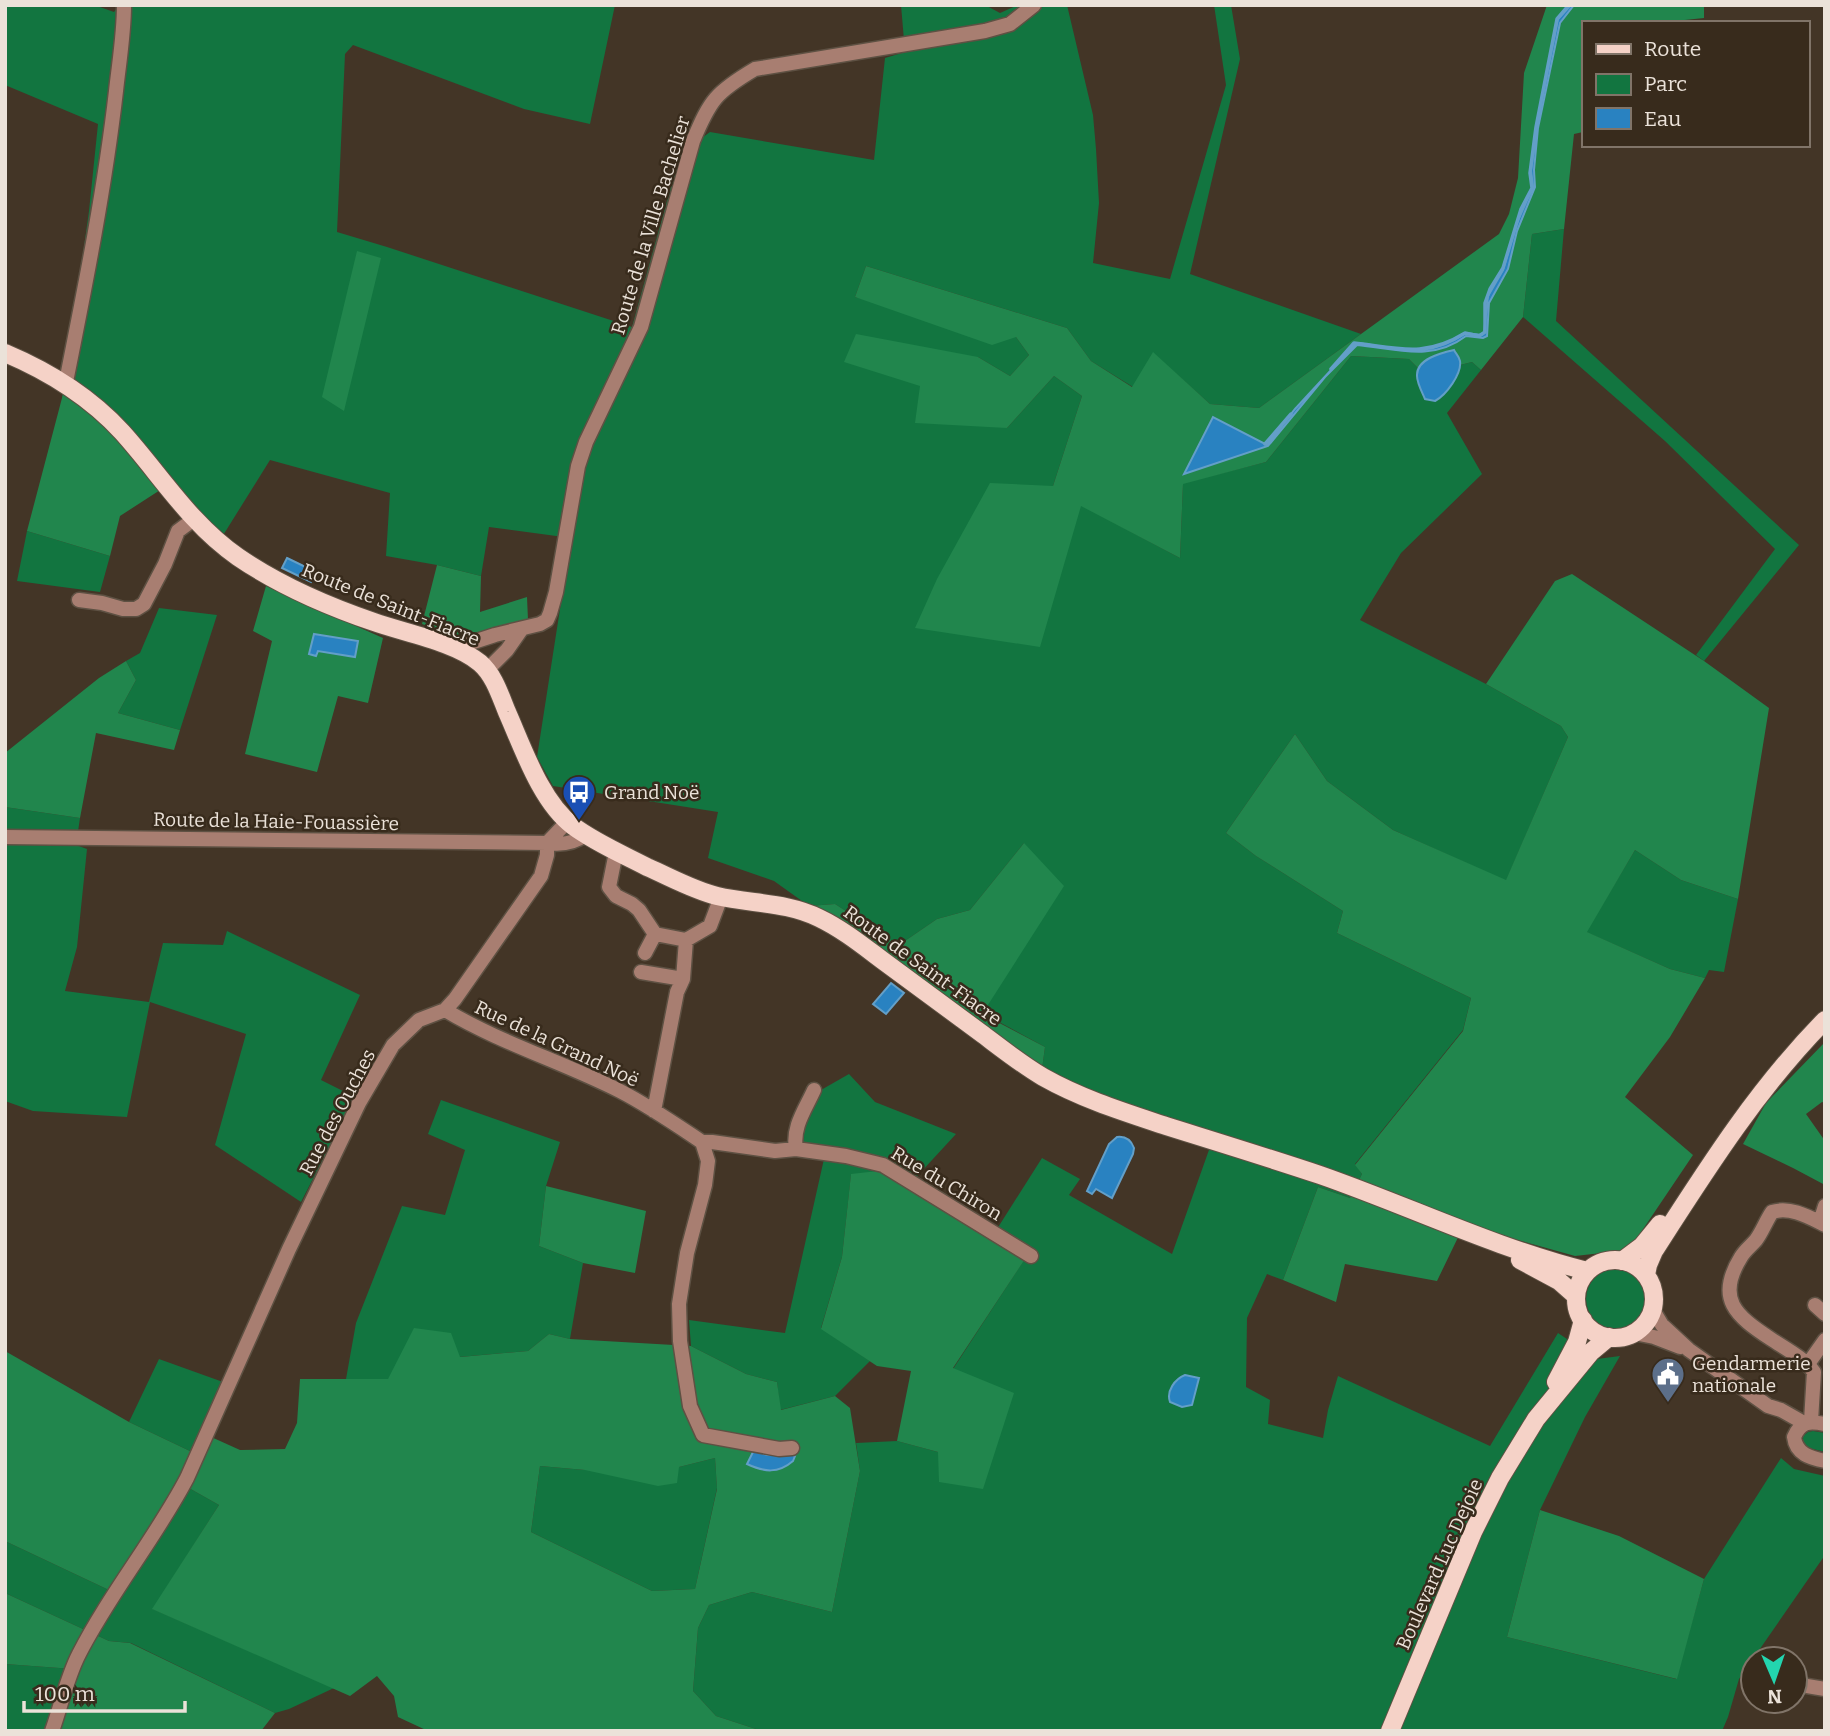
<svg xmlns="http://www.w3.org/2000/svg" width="1830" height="1736" font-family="Bitter,serif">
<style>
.green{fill:#127540}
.forest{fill:#21864d;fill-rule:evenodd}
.water{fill:#2982c1;stroke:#639fc8;stroke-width:2}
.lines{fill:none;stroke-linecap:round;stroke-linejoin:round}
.stream{stroke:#639fc8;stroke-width:3.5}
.minor-casing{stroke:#5e5143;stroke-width:17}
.major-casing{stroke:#5e5143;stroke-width:20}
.minor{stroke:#a87e71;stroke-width:14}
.major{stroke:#f5d2c7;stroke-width:18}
.labels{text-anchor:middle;stroke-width:5;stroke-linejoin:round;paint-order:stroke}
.street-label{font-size:19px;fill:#ebe2d9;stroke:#382b1c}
.poi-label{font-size:19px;fill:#ebe2d9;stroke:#382b1c;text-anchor:start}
</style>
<rect width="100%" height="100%" fill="#433526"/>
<path class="green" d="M5,5h89l20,7 5,-7h496l-25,119 -66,-15 -171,-64 -8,9 -8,178 50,15 245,80 48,-173 30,-22 164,28 11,-102 20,-6 -4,-47h84l15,8 18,-8h49l26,110 3,34 3,54 -6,60 77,16 56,-194 -12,-80h17l9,54 -50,215 171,60 -102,74 -49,-4 -57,-51 -20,34 -42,-26 -24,-33 -201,-62 -11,31 161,40 13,18 -19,21 -32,-19 -57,29 86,42 47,-52 28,20 -29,90 28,19 99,53 3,-75 83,-21 85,-106 58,3 9,9 -1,9 33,11 10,-23 12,-3 9,8 -34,43 35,61 -81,79 -41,67 126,64 75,42 7,11 -62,144 -113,-51 -66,-49 -32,-47 -69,99 30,23 87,55 -6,22 134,65 -8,32 -108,134 7,10 -12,24 -32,-11 -35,93 -16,-6 -20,44 -1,69 24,13 -2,24 55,14 5,-28 10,-34 152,70 68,-113 39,26 23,-3 -35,61 -45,93 -33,127 169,42 28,-100 77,-121 13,11 31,7v79l-86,124 -11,38 -6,14h-960l-46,-15 -23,-25 5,-63 11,-23 43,-13 80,20 28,-141 -4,-28 41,-2 41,11 15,-83 71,-109 -34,-20 52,-82 38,21 -11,16 103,59 43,-121 -113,-36 -60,-28 3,-22 -57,-31 -2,-8 38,-165 -54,67 -33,9 -38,26 -64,-41 -26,2 -35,-25 -66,-23 10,-46 -165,-26 -16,-29 34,-219 -82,-11 -8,49 -44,-11 -51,-9 4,-63 -120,-33 -48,77 -156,-162 23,-164 9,-87 -93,-39z
M1564,229l-8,92 243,224 -95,116 -8,-6 79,-106 -110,-108 -142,-124 9,-83z
M27,531l83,25 -10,36 -83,-11z
M159,608l58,7 -37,115 -62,-17 18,-33 -10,-19 14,-8z
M5,807l75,11 -4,27 11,4 -10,98 -12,44 84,11 14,-59 60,2 4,-14 133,64 -39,85 34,17 -54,105 -86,-57 31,-111 -96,-32 -23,115 -94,-6 -28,-10z
M1635,850l46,30 57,19 -14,73 -15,-2 -4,8 -35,-9 -84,-37z
M849,1074l26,28 81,32 -47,51 -58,-10 -9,82 -21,71 49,33 -35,35 -55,14 -3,-28 -31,-8 -55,-28 -2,-26 96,13 41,-183 -27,-7 3,-22 19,-31z
M441,1100l119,42 -14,44 -7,60 44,17 -13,76 -21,-5 -21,17 -69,6 -71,22h-42l10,-56 46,-117 43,9 20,-65 -37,-16z
M1586 1299a30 30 0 1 1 60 0a30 30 0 1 1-60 0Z
M159,1359l64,23 -31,70 -63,-30z
M1813,1431l12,2v19l-16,-4 -6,-6v-6l5,-4z
M715,1458l2,30 -22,101 -43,2 -121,-59 9,-66 45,4 94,-3z
M180,1483l39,22 -66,104 181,79 -45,21 -14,4 -144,-70 -22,-2 -104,-48v-52l106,50z
M5,1664l68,5 -19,62h-49z"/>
<path class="forest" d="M1547,5h157v13l-29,3 -1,2h-91v109l-9,2 -10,95 -32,5 -9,83 -42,53 -9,-8 -12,3 -1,-6 -36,3 -5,6 -9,-9 -58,-3 -85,106 -83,22 -3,74 -99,-52 -41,141 -125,-19 22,-49 53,-96 63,3 29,-90 -28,-20 -47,52 -92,-5 5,-37 -76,-24 12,-28 122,23 32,19 19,-21 -13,-18 -24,8 -137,-48 11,-31 201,62 24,33 41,26 21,-35 57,52 49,4 240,-174 10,-20 9,-36 6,-105z
M357,251l24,7 -37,153 -22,-14z
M66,375l105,108 -51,33 -10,40 -83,-25 35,-133z
M437,565l44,11 -1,36 47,-15 1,23 -66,18 -40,-14z
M1572,574l132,87 65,47 -31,191 -57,-19 -46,-30 -48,82 83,37 35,9 -35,59 -45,60 68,58 -64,95 -54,6 -111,-31 -27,56 -92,-17 -9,38 -53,-22 35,-93 32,11 12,-24 -7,-9 108,-134 8,-33 -134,-65 6,-22 -87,-55 -30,-23 69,-99 32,47 66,49 113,50 62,-143 -7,-11 -75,-42 69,-103z
M266,586l117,52 -15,65 -30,-7 -21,76 -72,-18 27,-113 -19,-10z
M126,661l10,19 -18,33 62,17 -6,20 -78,-17 -16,85 -75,-11v-54l94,-75z
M1024,843l40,43 -78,122 2,9 57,30 -3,22 -233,-163 26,-2 64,41 38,-26 33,-9z
M1825,1042v61l-3,-1 -16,12 19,27v44l-32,-17 -50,-24 23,-41z
M887,1170l103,70 35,19 -72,109 61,25 -31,96 -44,-7 -1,-30 -41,-11 14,-70 -34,-5 -56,-37 21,-72 9,-83z
M546,1186l100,25 -11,62 -52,-10 -44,-17z
M414,1328l37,5 9,24 68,-6 21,-17 21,5 121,7 55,28 31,8 4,28 54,-14 15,12 10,63 -28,141 -80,-20 -43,13 -11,23 -5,63 23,25 46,15h-334l-30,-14 -4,-21 -17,-20 -27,20 -198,-87 67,-104 -39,-22 -69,108 -106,-50v-190l124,71 63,30 17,-16 31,14 45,-1 12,-26 3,-44h88zM715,1458l2,31 -22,100 -43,2 -121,-59 9,-66 45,4 73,16 19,-3 2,-16z
M1540,1510l79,26 85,43 -27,100 -170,-42z
M5,1593l104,48 21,2 145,70 -14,18h-207l19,-62 -68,-5z"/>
<path class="water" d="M1571,5h3l-14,18 -22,105 -4,42 1,17 -18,44 -9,38 -19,34 -2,33 -4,2 -17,-2c-34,26 -69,13 -109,9l-32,32 -57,69 -84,28 29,-57 54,28 28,-36 61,-66c44,5 71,17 110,-10l16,2 2,-2 4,-37 15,-26 13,-45 17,-38 -2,-17 8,-57 19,-94z
M1454,350c2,4 5,6 6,11 2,13 -14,34 -25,40l-10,-2c-3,-7 -8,-16 -8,-23 -1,-17 24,-23 37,-26z
M287,558l29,14 -5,10 -29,-14z
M314,634l44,7 -3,16 -37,-6 -2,5 -7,-2z
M891,983l13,10 -18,21 -13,-10z
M1117,1137c8,-1 14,3 17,11l-1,6 -21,44 -16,-9 -4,5 -5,-3 22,-47z
M1185,1375l14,3 -7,27 -10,2 -12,-5c-4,-11 5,-23 15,-27z
M754,1450l13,5 22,-2 6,3 -2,5c-15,13 -29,11 -46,3z"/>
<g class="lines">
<path class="stream" d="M1331,369l23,-26c44,5 71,15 111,-10l14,3 6,-4v-29l5,-14 13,-21 18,-59 11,-21 -2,-15 6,-46 21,-108 12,-14
M1265,444l26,-30"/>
<defs>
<path id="minor" d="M64,382l3,-5c19,-95 38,-190 49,-286 3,-28 8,-57 8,-86
M79,600l23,3 21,6h13l8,-5 21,-40 13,-33 16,-12
M455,648l40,-13 45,-11 7,-4 3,-7 6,-21 22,-126 8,-24 55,-115 52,-186c17,-41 23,-49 62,-72l230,-38 25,-7 24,-19
M487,670l20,-20 14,-20
M5,837l542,6c14,2 26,1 38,-8
M547,843l20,-21
M616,852l-7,35 7,9 16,8 7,6 16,24 31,6
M645,953l10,-19
M641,972l42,7
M445,1010c55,33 118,52 175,81 29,15 55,33 82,51l6,19 -3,24 -18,68 -8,51 1,37 10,65 13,29 76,14 13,-1
M654,1111l23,-119 6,-13 3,-39 24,-14 11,-29
M702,1142h10l63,9 21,-2 50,7 37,9 148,91
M796,1149c-4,-22 9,-39 18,-59
M1820,1222l5,-16
M1815,1305l10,9
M1653,1310l9,15 27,25 79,56 13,4 23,13
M1634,1333l20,4 26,10
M1808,1364l17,-24
M1811,1421l3,-49c-10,-14 -28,-23 -43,-33 -35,-23 -56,-40 -30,-82 4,-7 10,-11 15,-17 6,-8 10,-19 16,-28 18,-6 37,5 53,13
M1825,1424c-16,-3 -24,-3 -31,13 2,17 16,21 31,24
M1807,1686l18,3
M52,1731c9,-25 15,-54 27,-77 31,-61 76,-115 108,-176l102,-229 70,-146 34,-58 26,-25 26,-10 10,-11 86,-123 6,-21v-12"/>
<path id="major" d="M5,353c45,19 84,43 117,79 38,42 68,92 116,125 41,28 89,49 136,65 31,11 81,20 106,41 14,12 20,32 27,49 16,36 34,90 66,114 23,17 49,28 74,41 23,10 46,23 70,29 34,8 70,6 102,22 23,11 43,27 63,42 33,24 66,49 99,73 20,15 40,31 62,44 39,22 81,35 123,49 51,16 103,32 154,49 89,31 175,73 267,96
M1520,1260l39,21 17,15
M1576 1299a39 39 0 1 1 78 0a39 39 0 1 1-78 0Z
M1622,1261l20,-15 18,-22
M1646,1275l2,-10 6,-14c52,-81 103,-162 171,-231
M1556,1382l21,-40 6,-22
M1390,1731l83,-199 27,-54 36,-59 55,-67 18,-15"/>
</defs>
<use href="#minor" class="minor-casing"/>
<use href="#major" class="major-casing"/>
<use href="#minor" class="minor"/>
<use href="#major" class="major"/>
</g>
<defs>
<symbol id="bus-pin" viewBox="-11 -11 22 30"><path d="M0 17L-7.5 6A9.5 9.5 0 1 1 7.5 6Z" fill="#1a4fb4" stroke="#382b1c"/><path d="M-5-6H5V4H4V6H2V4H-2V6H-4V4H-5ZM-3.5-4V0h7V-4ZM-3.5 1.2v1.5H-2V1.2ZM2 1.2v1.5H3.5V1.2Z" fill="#fff"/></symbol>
<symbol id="civic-pin" viewBox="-11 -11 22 30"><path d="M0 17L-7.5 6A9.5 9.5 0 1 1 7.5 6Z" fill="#5c6f8a" stroke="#382b1c"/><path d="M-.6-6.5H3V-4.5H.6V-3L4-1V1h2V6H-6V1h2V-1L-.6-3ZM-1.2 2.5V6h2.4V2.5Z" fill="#fff"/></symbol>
</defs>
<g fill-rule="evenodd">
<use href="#bus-pin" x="560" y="773" width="38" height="52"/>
<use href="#civic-pin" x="1649" y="1355" width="38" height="52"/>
</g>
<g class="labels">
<g class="street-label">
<text transform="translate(650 225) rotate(-73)" y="7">Route de la Ville Bachelier</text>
<text transform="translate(391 604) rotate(22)" y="7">Route de Saint-Fiacre</text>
<text transform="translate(276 821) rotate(1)" y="7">Route de la Haie-Fouassière</text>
<text transform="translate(923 965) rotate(36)" y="7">Route de Saint-Fiacre</text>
<text transform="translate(557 1043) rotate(25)" y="7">Rue de la Grand Noë</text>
<text transform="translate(337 1112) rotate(-62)" y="7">Rue des Ouches</text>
<text transform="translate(947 1183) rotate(31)" y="7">Rue du Chiron</text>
<text transform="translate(1439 1564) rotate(-66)" y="7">Boulevard Luc Dejoie</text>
</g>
<g class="poi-label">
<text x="604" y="799">Grand Noë</text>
<text x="1692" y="1370">Gendarmerie<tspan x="1692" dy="22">nationale</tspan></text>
</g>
</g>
<rect width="1830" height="1736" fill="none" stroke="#ebe2d9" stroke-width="14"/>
<rect x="1582" y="21" width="228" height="126" fill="#382b1c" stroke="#807468" stroke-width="2"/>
<rect x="1596" y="44" width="35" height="10" fill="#f5d2c7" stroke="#807468" stroke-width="2"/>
<text x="1644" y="56" font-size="21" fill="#ebe2d9">Route</text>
<rect x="1596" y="74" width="35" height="21" fill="#127540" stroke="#807468" stroke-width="2"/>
<text x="1644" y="91" font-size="21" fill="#ebe2d9">Parc</text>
<rect x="1596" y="108" width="35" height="21" fill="#2982c1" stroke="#807468" stroke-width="2"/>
<text x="1644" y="126" font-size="21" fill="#ebe2d9">Eau</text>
<g transform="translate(1774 1680) rotate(178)"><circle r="33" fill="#382b1c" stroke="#807468" stroke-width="2"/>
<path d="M0-5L12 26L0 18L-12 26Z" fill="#23d5af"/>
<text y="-10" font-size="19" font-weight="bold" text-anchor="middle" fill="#ebe2d9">N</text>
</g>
<path d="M24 1701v10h161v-10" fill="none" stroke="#ebe2d9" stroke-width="3.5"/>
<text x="35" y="1701" font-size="21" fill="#ebe2d9" stroke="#382b1c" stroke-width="5" paint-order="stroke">100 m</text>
</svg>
